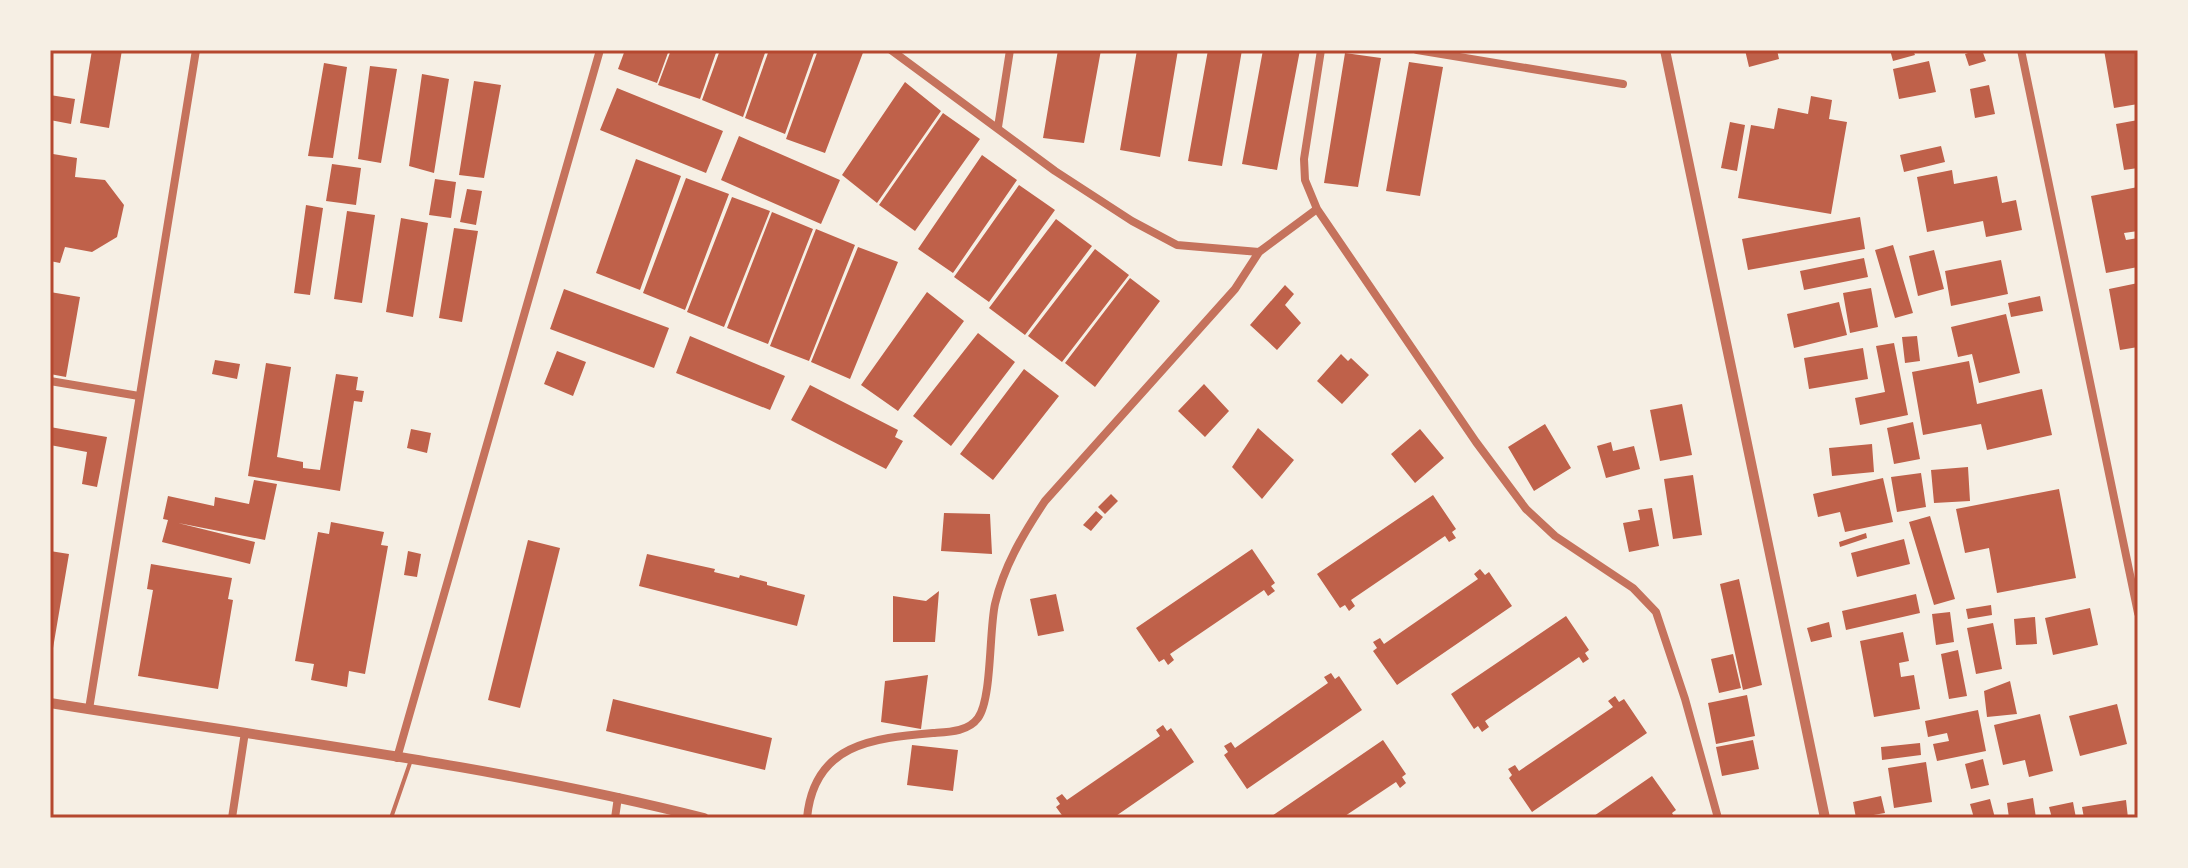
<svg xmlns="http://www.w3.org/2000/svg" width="2188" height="868" font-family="Roboto,sans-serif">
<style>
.building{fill:#bf614a}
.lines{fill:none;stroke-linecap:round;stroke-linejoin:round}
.service{stroke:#c5725c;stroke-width:4}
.minor{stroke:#c5725c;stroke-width:8}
.tertiary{stroke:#c5725c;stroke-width:10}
.neatline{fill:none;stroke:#b5482f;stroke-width:3}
</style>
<rect width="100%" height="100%" fill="#f6efe4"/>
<path class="building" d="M92,50h30l-13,78 -29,-5z
M625,50h44l-12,33 -39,-14z
M671,50h46l-17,49 -42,-14z
M720,50h46l-23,67 -41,-17z
M769,50h46l-30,84 -40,-16z
M818,50h46l-39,103 -39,-14z
M1058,50h43l-17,93 -41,-5z
M1137,50h41l-18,107 -40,-7z
M1208,50h34l-20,116 -34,-5z
M1263,50h37l-23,120 -35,-6z
M1745,50h32l2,9 -30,8z
M1890,50h23l2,5 -22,6z
M1977,50h5l4,11 -17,5 -4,-12z
M2104,50h34v54l-24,4z
M1345,53l36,5 -23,129 -34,-4z
M1929,61l7,31 -37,7 -6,-30z
M1409,62l34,5 -23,129 -34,-5z
M324,63l23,4 -14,91 -25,-2z
M370,66l27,3 -16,94 -23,-4z
M422,74l27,5 -15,94 -25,-7z
M474,81l27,4 -17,93 -25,-3z
M905,82l36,29 -64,92 -35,-28z
M1989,85l6,29 -20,4 -5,-29z
M617,88l106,43 -17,42 -106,-43z
M50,95l25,4 -4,25 -21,-4z
M1811,96l21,4 -3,19 18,3 -16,92 -93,-16 13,-73 23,4 4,-21 30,6z
M943,113l37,26 -65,92 -36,-26z
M2138,120v48l-14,2 -8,-46z
M1730,122l15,3 -8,46 -16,-3z
M739,136l101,44 -19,44 -100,-44z
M1941,146l4,16 -41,10 -4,-17z
M53,154l24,4 -2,19 30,3 19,25 -7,32 -25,15 -27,-5 -5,16 -10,-2v-97z
M982,155l35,25 -64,93 -35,-24z
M636,159l45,17 -41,114 -44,-17z
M332,164l29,4 -5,37 -30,-4z
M1952,170l2,14 43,-8 5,27 14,-3 6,30 -36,7 -3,-16 -56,11 -10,-55z
M686,178l43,16 -44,116 -42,-17z
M435,179l21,3 -5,36 -22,-3z
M1019,185l36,25 -66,92 -35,-25z
M2138,187v44l-14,2 2,7 12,-2v29l-32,6 -15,-77z
M467,189l15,2 -6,34 -16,-3z
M732,197l38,14 -46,116 -37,-15z
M306,205l17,3 -13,87 -16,-2z
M347,211l28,4 -13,88 -28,-4z
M772,212l41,17 -45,115 -41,-16z
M1860,217l5,32 -117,21 -6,-31z
M401,218l27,5 -15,94 -27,-5z
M1056,219l36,27 -67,89 -36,-27z
M454,228l24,3 -16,91 -23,-4z
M816,229l39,16 -46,116 -39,-15z
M1893,245l20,68 -18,5 -20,-68z
M858,247l40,15 -48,117 -39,-17z
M1095,249l34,26 -67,87 -34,-26z
M1934,250l10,39 -26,7 -9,-40z
M1864,258l4,19 -64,13 -4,-19z
M2001,260l7,34 -57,12 -6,-35z
M1130,278l30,23 -65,86 -30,-24z
M2138,283v64l-18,3 -11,-61z
M1285,285l9,9 -9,11 16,18 -24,27 -27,-25z
M1871,288l7,39 -28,6 -7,-40z
M564,289l105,39 -15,40 -104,-39z
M50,292l30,5 -14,80 -16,-3z
M927,292l37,29 -66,90 -37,-26z
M2040,296l3,15 -32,6 -3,-14z
M1839,302l8,33 -53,13 -7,-34z
M2006,314l14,59 -41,10 -7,-29 -14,3 -7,-30z
M978,333l37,29 -64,84 -38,-30z
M690,336l95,40 -15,34 -94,-37z
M1917,336l3,25 -15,2 -3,-26z
M1894,343l14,72 -48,10 -5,-27 30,-6 -9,-46z
M1863,348l5,31 -59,10 -5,-31z
M557,351l29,11 -13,34 -29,-12z
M1341,354l7,7 3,-3 18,17 -27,29 -25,-23z
M215,360l25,4 -3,15 -25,-5z
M1969,361l8,43 65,-15 10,46 -65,15 -6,-26 -58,11 -11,-63z
M266,363l25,4 -14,90 26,5v6l17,2 16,-96 22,3 -2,13 8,1 -2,11 -8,-1 -14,90 -92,-15z
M1024,369l35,27 -66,84 -33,-26z
M1204,384l25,27 -24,26 -27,-26z
M810,385l88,45 -3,7 8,4 -17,28 -95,-49z
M1682,404l10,51 -32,6 -10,-51z
M1913,422l7,37 -26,5 -7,-36z
M1545,424l26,44 -37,23 -26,-44z
M50,427l57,10 -10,50 -15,-3 5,-32 -37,-7z
M1258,428l36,32 -32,39 -30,-32z
M411,429l20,4 -4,20 -20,-5z
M1420,429l24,29 -29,25 -24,-29z
M1611,442l2,9 21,-5 6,23 -34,9 -9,-32z
M1872,444l2,28 -42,4 -3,-28z
M1968,467l2,34 -36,2 -3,-33z
M1921,473l5,34 -29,5 -6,-35z
M1693,475l9,60 -29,4 -9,-60z
M1883,478l10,44 -48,10 -5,-20 -22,5 -5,-23z
M254,480l23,4 -12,56 -87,-17 77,19 -5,22 -88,-22 6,-22 -5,-1 5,-23 46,10 1,-9 34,7z
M2059,489l17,89 -79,15 -8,-45 -24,5 -9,-44z
M1111,494l7,7 -13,13 -7,-7z
M1433,495l23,34 -4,3 4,6 -7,4 -4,-6 -94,64 4,6 -6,5 -4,-6 -5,3 -23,-34z
M1652,508l7,38 -30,6 -6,-29 17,-3 -2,-10z
M1096,511l7,6 -12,14 -8,-6z
M944,513l46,1 2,40 -51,-3z
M1930,516l25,83 -21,6 -25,-83z
M331,522l53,10 -3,13 7,1 -23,128 -16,-3 -2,16 -36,-7 3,-16 -19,-3 23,-129 11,2z
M1866,533l1,5 -27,9 -1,-5z
M1904,539l6,25 -53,13 -6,-24z
M528,540l32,8 -40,160 -32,-8z
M1252,549l23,34 -4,3 4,5 -7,5 -4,-6 -94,64 4,6 -6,5 -4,-6 -5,3 -23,-34z
M50,551l19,3 -17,100h-2z
M408,551l13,3 -4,23 -13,-2z
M647,554l68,15 -1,3 25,6 1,-3 27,7v3l38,10 -8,31 -158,-40z
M151,564l81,14 -4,21 5,1 -15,89 -80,-13 15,-86 -6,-1z
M1480,569l5,6 4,-3 23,34 -115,79 -24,-34 4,-3 -4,-6 7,-4 4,6 94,-65 -4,-5z
M1739,579l23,106 -19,5 -23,-106z
M939,591l-4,51h-42v-46l33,5z
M1056,594l8,37 -26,5 -8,-37z
M1916,594l4,19 -74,17 -4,-19z
M1991,605l1,10 -24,4 -2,-10z
M2090,608l8,37 -45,10 -8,-37z
M1950,612l4,30 -18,3 -4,-31z
M1566,616l23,34 -4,3 4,6 -6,4 -4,-6 -94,64 4,6 -7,5 -4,-6 -4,3 -23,-35z
M2035,617l2,27 -21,1 -2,-26z
M1829,622l3,15 -21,5 -4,-14z
M1993,623l9,46 -26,5 -9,-46z
M1903,632l6,29 -10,2 2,14 13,-2 6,34 -46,8 -14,-76z
M1958,650l9,46 -18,3 -8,-45z
M1733,654l8,34 -22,5 -8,-34z
M1331,673l4,6 4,-3 23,34 -115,79 -23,-34 4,-3 -4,-6 7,-4 4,6 93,-65 -4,-6z
M928,675l-7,54 -40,-7 4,-41z
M2010,681l7,33 -30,3 -3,-26z
M1747,695l8,41 -39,8 -8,-41z
M1615,696l4,6 5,-3 23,34 -115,79 -23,-34 3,-3 -4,-6 7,-4 4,6 94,-64 -5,-6z
M613,699l159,39 -7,32 -159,-39z
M2117,704l10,40 -47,12 -11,-40z
M1978,710l8,41 -49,10 -4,-17 16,-3 -2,-8 -19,4 -3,-16z
M2040,714l13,57 -24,6 -4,-17 -22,5 -9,-40z
M1163,725l4,6 4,-3 23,34 -81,56h-49l-8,-11 4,-3 -4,-6 6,-4 5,6 93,-64 -4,-6z
M1383,740l23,34 -4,3 4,6 -6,5 -4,-6 -54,36h-73z
M1753,740l6,29 -37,7 -6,-29z
M1920,743l1,12 -39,5 -1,-13z
M912,745l46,5 -5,41 -46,-6z
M1983,759l6,26 -18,4 -6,-25z
M1926,762l6,40 -38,6 -6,-40z
M1652,776l24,34 -4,3 3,5h-84z
M1881,796l4,17 -29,5 -3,-16z
M2033,798l3,20h-27l-2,-15z
M1990,799l5,19h-21l-4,-14z
M2126,800l2,18h-44l-2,-11z
M2073,802l3,16h-24l-3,-11z"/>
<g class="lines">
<path class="service" d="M391,818l20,-58"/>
<path class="minor" d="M891,50l164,121 77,50 45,24 82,7 58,-43
M1321,50l-17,109 1,21 12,29 159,233 50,67 29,27 78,52 23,24 29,87 33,119
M1417,50l206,34
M2021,50l117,563
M998,127l12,-77
M50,381l89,15
M89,709l107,-659
M397,758l203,-708
M232,818l13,-86
M615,818l3,-21
M807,818c7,-74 65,-80 126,-85 15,-1 35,-1 45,-15 14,-19 11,-87 17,-114 9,-38 28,-70 50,-103l190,-212 24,-37"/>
<path class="tertiary" d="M1665,50l160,768
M50,703c218,35 439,61 654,115"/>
</g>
<rect width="2188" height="868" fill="none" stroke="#f6efe4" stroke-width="104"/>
<rect x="52" y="52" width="2084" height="764" class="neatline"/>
</svg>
